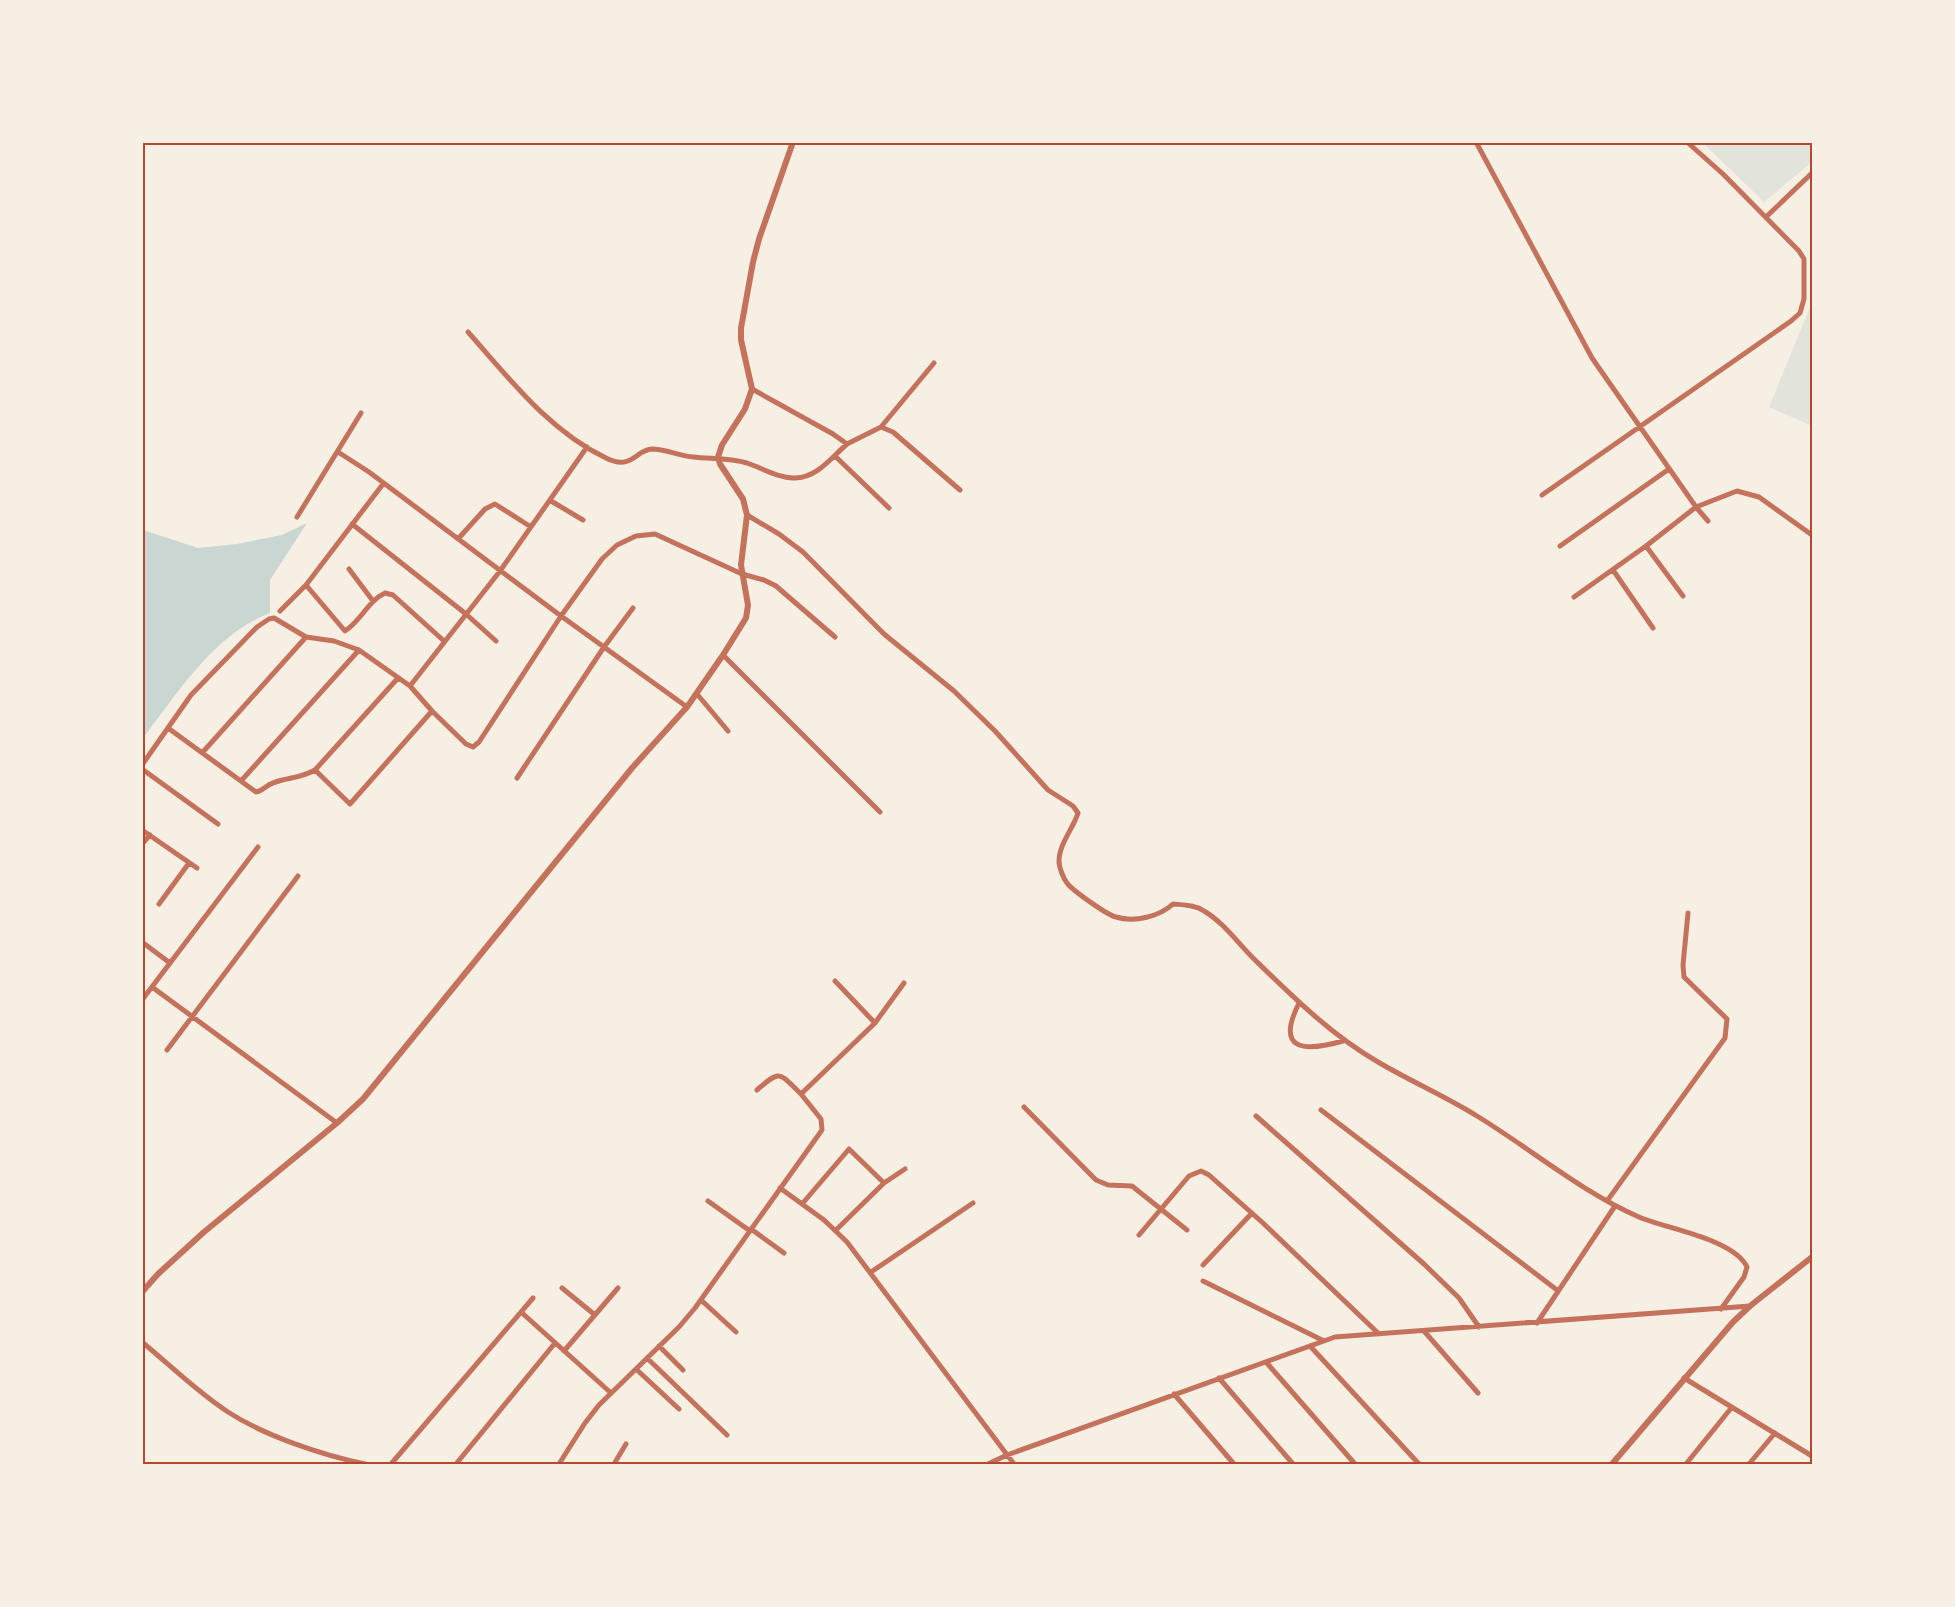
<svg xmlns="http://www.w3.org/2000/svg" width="1955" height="1607" font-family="'Exo 2',sans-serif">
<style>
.green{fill:#e2e4dc}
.water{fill:#c9d6d2}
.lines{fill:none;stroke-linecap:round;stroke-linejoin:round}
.minor{stroke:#c5725c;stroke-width:5}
.tertiary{stroke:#c5725c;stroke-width:6}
.neatline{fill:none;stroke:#b5482f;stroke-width:2}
</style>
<rect width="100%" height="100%" fill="#f6efe4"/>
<path class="green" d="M1703,143h109v19l-48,40z
M1812,302v124l-43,-19z"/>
<path class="water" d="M307,523l-37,57v33c-57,22 -91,79 -127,125v-208l55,18 39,-4 45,-9z"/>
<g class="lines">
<path class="minor" d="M1476,142l116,216 104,149 41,-16 22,6 53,38
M1766,217l46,-44
M468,332c41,46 81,99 138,126 26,13 29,-8 46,-9 13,0 28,7 41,8 18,2 36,1 54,6 15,5 33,16 48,15 22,0 37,-21 52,-34
M752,389l81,45 14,10 34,-17 12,5 67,58
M881,427l53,-64
M338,452l31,20 192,144 126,91
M835,456l54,52
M1542,495l249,-174 9,-8 4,-14v-40l-5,-8 -76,-77 -36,-32
M551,501l32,19
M747,515l32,19 24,18 81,82 70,57 41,40 53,59 25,16 5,7c-5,16 -19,31 -19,48 0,6 4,17 8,22 5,7 40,32 49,34 19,6 44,-1 57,-13 11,1 22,1 31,7 19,11 33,31 49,47 39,38 77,76 125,104 32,19 67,34 99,54 54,33 103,75 162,101 28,12 95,22 108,50l-3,10 -23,32
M297,517l64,-104
M352,524l114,90 30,27
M458,539l27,-30 10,-5 36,23
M1560,546l109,-77
M1646,546l37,50
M349,569l24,32
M1613,570l40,58
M306,585l39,46c16,-10 23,-30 40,-38l8,2 51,46
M1574,597l72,-51 50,-39 12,14
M280,611l26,-26 77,-101
M723,655l157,157
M410,686l90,-115 87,-124
M697,694l31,37
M168,728l88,64c7,-1 10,-7 17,-9 15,-6 26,-4 42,-13l83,-92
M202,753l104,-116
M142,765l49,-70 66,-68 12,-8 5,-1 32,19 28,4 25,9 51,36 22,25 34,33 7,3 6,-5 82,-126 41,-57 15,-14 19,-9 19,-2 87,40 22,6 12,6 59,51
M142,769l76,55
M315,770l35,34 82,-93
M517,778l87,-131 29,-39
M241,781l118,-131
M142,830l55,38
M142,844l8,-9
M159,904l30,-41
M142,942l28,21
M835,981l40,42
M152,987l185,136
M142,1000l116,-153
M1299,1003c-24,48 5,49 44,38
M167,1050l131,-174
M757,1090c24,-21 22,-17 44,4
M1024,1107l72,73 12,5 24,1 55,44
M1321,1110l236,180
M1256,1116l168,148 35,34 20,29
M780,1188l44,32 23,22 167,222
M708,1201l42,30
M1607,1201l118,-163 2,-19 -43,-42 -1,-12 5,-52
M802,1204l47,-55 35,34
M751,1229l33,24
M836,1230l48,-47 21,-14
M1139,1235l50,-59 12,-5 8,4 54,48 116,111
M1203,1265l49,-52
M871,1272l102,-69
M1203,1281l121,60
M562,1288l33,27
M701,1300l35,32
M521,1312l90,81
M1537,1323l78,-117
M1424,1331l54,62
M142,1342c28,23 55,50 86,70 37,24 94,43 137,52
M659,1346l24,24
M1310,1346l109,118
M564,1351l54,-63
M647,1358l80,77
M1266,1362l89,102
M636,1369l43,40
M1219,1378l74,86
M1684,1378l128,78
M1174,1394l60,70
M391,1464l142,-166
M456,1464l99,-121
M559,1464l26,-41 14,-18 80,-78 16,-19 127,-178 -1,-11 -20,-25 74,-71 29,-40
M614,1464l12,-20
M988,1464l19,-9 328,-118 415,-31
M1686,1464l46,-57
M1749,1464l26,-31"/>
<path class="tertiary" d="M142,1292l16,-18 46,-42 133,-109 26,-24 269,-331 55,-61 36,-52 23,-37 2,-13 -7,-40 6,-50 -4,-16 -23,-35 -2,-7 4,-12 23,-36 7,-20 -11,-49v-12l12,-66 6,-23 34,-97
M1612,1464l121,-142 17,-16 62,-49"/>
</g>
<rect width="1955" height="1607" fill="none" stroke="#f6efe4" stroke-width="288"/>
<rect x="144" y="144" width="1667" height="1319" class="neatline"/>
</svg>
